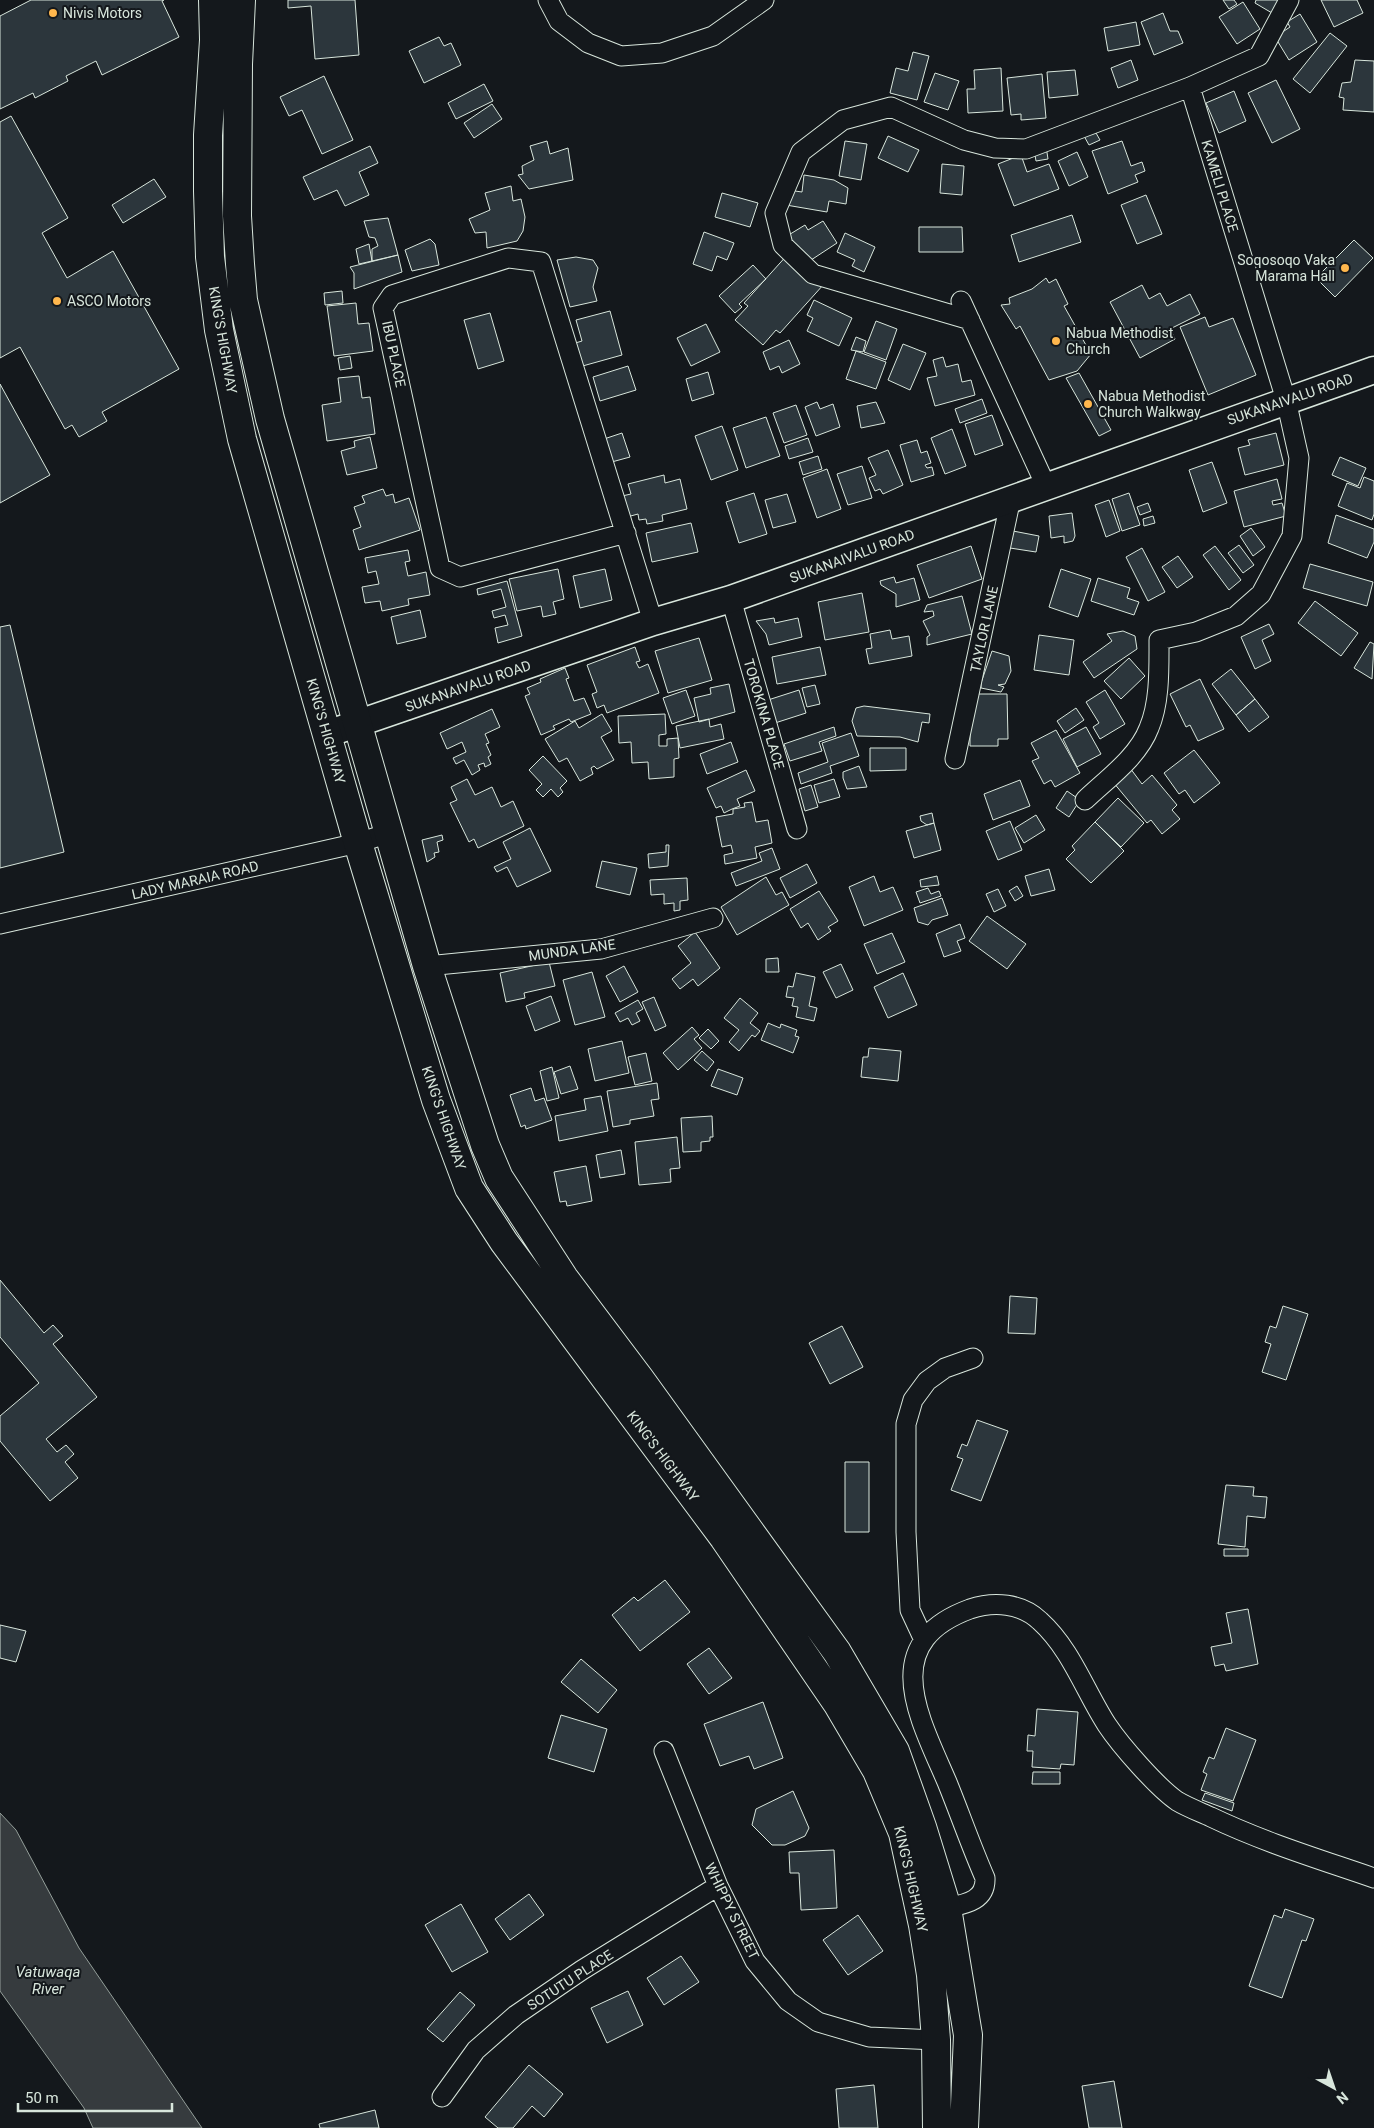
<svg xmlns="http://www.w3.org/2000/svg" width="1374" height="2128" font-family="Roboto,sans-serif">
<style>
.water{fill:#363b3e;stroke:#939e99}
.building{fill:#2c363c;stroke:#d8e6dc}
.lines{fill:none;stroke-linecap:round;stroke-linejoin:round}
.minor-casing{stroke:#d8e6dc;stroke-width:21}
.secondary-casing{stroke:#d8e6dc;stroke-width:29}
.trunk-casing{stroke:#d8e6dc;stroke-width:30}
.minor{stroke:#14181c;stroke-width:19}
.secondary{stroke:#14181c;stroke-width:26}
.trunk{stroke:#14181c;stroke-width:28}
.poi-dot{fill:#ffb74d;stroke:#14181c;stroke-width:2}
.labels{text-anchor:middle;stroke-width:4;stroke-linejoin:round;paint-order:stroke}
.poi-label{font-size:14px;fill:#d8e6dc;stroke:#14181c;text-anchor:start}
.street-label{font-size:14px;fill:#d8e6dc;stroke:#14181c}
.water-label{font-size:15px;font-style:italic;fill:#d8e6dc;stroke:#14181c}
</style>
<rect width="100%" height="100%" fill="#14181c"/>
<path class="water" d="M0,1813l16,17 63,118 123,180h-109l-9,-20 -84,-117z"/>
<path class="building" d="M31,0h133l-2,1 17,36 -77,38 -6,-14 -30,15 2,5 -33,17 -2,-5 -33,16v-93z
M288,0h67l4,55 -44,4 -4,-53 -23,2z
M1223,0h11l3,4 -8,5z
M1256,0h24l-8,13 -17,-10z
M1321,0h36l6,13 -29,14z
M1243,2l17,27 -23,15 -18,-27z
M1163,13l7,18h8l5,12 -29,12 -13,-33z
M1300,14l17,28 -28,18 -14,-23 15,-10 -3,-5z
M1136,22l4,23 -32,6 -4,-23z
M1330,33l17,13 -37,47 -17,-14z
M439,37l5,9 7,-3 10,22 -37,18 -15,-32z
M913,52l16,4 -12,44 -27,-7 6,-25 12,3z
M1131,60l7,20 -20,8 -7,-20z
M1355,60l19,1v51l-31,-2 1,-12 -5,-1 3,-14 9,-1z
M1001,68l2,43 -35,2 -1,-24h8l-1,-19z
M1075,70l3,25 -29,3 -2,-26z
M935,73l24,8 -11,29 -24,-8z
M1042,74l4,44 -25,2v-6l-10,1 -4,-37z
M324,76l29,64 -31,14 -20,-44 -13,6 -9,-19z
M1276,80l24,49 -28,14 -24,-50z
M484,84l9,17 -37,18 -8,-16z
M1234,91l12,30 -27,12 -13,-30z
M492,104l10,15 -28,19 -10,-15z
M11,116l57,102 -26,15 25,45 46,-27 66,118 -77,43 5,9 -28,16 -7,-12 -7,4 -45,-82 -20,11v-236z
M1096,133l4,7 -11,5 -5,-9z
M888,136l31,14 -11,22 -30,-14z
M547,141l3,13 18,-6 5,32 -44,9 -11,-14 5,-1 -1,-8 12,-6 -4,-14z
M845,141l22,3 -6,36 -22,-4z
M1122,141l9,25 11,-4 3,9 -10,4 3,7 -30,12 -16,-43z
M370,146l8,17 -19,9 10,23 -24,11 -8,-16 -23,10 -11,-23z
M1046,146l2,13 -12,2 -2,-12z
M1077,152l11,25 -19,9 -11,-25z
M1021,155l6,17 22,-8 10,25 -45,17 -16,-42z
M942,164l22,2 -2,29 -22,-2z
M804,175l30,5 14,8 -2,16 -17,-3 -2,11 -41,-7 2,-15 14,2z
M154,179l12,18 -43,26 -11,-18z
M511,186l2,15 8,-2 4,18 -2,14 -6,10 -30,7 -1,-16 -11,1 -6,-14 21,-9 -5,-17z
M722,193l36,10 -8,24 -35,-10z
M1146,195l16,39 -25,10 -16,-39z
M1072,215l9,27 -62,20 -8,-27z
M388,218l10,37 -26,6v-12l6,-3 -3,-8 -6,-1 -5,-16z
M823,221l14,22 -32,21 -18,-28 18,-11 3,5z
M919,227h43l1,25h-44z
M704,232l30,11 -7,17 -10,-4 -5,15 -19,-7z
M845,233l30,14 -11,25 -12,-6 3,-6 -18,-8z
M430,239l5,5 4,21 -27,6 -7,-21z
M1354,240l19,18 -38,39 -19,-19z
M369,244l3,17 -13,3 -3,-15z
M789,253l35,31 -44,49 -4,-3 -13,15 -28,-25 13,-14 -4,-3z
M398,255l4,17 -48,17v-16l-4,-6z
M576,257l17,3 5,8 -5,19 4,14 -27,6 -13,-47z
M753,265l13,14 -27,25 3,3 -7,6 -16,-17z
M1046,278l3,5 7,-4 12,25 -4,2 27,48 -14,17 -28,9 -29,-54 -4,3 -15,-24 9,-1 -1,-6 23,-9z
M1142,285l7,14 11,-6 7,13 23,-12 10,20 -30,15 5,10 -35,19 -30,-56z
M342,291l1,12 -18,2 -1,-12z
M814,300l38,18 -13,28 -32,-15 6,-13 -6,-3z
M356,303l2,21 11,-1 4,28 -39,5 -7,-50z
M610,311l12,44 -43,12 -7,-23 10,-3 -6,-21z
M490,313l14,48 -26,8 -14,-49z
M1205,317l4,10 24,-9 23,57 -48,20 -28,-68z
M876,321l21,8 -11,31 -22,-8z
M706,324l14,28 -29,14 -14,-28z
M856,337l10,4 -3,11 -12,-2z
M789,340l11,24 -18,9 -3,-7 -9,4 -7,-18z
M903,344l23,9 -16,37 -22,-10z
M856,351l30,11 -10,27 -30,-10z
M350,356l2,12 -12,2 -2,-12z
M943,357l3,10 12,-3 4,18 9,-2 4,15 -40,11 -8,-28 10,-2 -4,-16z
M628,366l8,24 -36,11 -7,-24z
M708,372l6,22 -22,7 -6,-22z
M1079,373l32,57 -12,6 -33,-58z
M359,376l3,22 8,-1 5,37 -48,7 -5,-36 19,-3 -3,-24z
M0,384l50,91 -50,28z
M982,399l5,14 -27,10 -5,-14z
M817,402l3,7 13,-5 7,23 -24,9 -11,-29z
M876,402l9,21 -24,5 -4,-22z
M796,405l11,30 -23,8 -11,-30z
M992,415l11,30 -28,10 -10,-31z
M766,417l14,39 -34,12 -13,-40z
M722,426l16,44 -27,10 -16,-44z
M952,429l14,37 -21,8 -14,-36z
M622,433l8,24 -22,6 -7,-23z
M1276,433l8,32 -39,10 -7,-27 12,-3 -2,-5z
M370,437l7,31 -30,7 -6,-24 14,-4 -1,-6z
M808,438l5,14 -24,7 -4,-13z
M917,440l4,13 6,-2 4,12 -6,2 2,3 5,-1 2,8 -23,7 -11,-37z
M888,450l15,35 -20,9 -3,-5 -5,2 -6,-13 7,-3 -8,-17z
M818,456l4,13 -19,6 -4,-13z
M1340,457l26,11 -8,18 -26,-11z
M1212,462l15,41 -24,9 -14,-42z
M862,466l10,32 -24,7 -11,-31z
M827,469l14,40 -24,9 -14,-40z
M664,475l1,8 15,-4 7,30 -25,6 1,6 -16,3 -1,-5 -7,1 -1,-6 -11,3 -5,-21 9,-2 -3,-10z
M1364,477l10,4v33l-2,6 -34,-14 9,-23 13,5z
M1277,479l5,20 -10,2 1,4 9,-2 4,13 -42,11 -10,-36z
M383,489l3,7 7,-2 2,9 14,-5 11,32 -61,20 -6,-20 8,-3 -7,-20 11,-4 -3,-7z
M754,493l13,41 -28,9 -13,-41z
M1129,493l11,32 -18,6 -10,-32z
M787,494l9,28 -23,6 -8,-28z
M1109,500l11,31 -14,6 -11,-32z
M1148,503l3,8 -11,4 -3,-8z
M1072,513l3,23 -2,5 -9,2v-7l-13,2 -2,-22z
M1336,515l38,14v13l-7,16 -39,-15z
M1153,516l2,7 -11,3 -1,-7z
M691,523l7,29 -46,10 -6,-29z
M1251,528l14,19 -12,9 -13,-20z
M1013,531l26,5 -3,16 -26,-4z
M1239,545l15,20 -11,8 -15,-20z
M971,546l11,33 -53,19 -12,-33z
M1215,546l26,34 -12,10 -26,-35z
M1142,548l23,44 -17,9 -22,-44z
M408,550l2,11 -5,1 3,14 18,-4 4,23 -22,4 1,6 -27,6 -2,-10 -15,2 -3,-16 17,-3 -3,-13 -8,2 -3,-15z
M1178,556l15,21 -16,11 -15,-21z
M1310,564l63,18 -6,24 -64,-18z
M558,569l6,30 -11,3 3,12 -13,3 -2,-11 -24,5 -8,-32z
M605,569l7,31 -32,8 -7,-32z
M1061,569l30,10 -13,38 -29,-10z
M894,577l2,6 18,-5 6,22 -24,7v-13l-15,-9 -1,-4z
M1098,578l32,10 -3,10 12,4 -5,13 -43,-14z
M507,581l15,55 -24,7 -3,-15 13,-3 -3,-10 -11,3 -2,-7 14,-4 -5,-18 -23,6 -1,-6z
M862,593l7,39 -44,8 -7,-38z
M962,596l10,38 -45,11v-8l3,-2 -7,-14 11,-5 -1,-5 -9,1 3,-7z
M1315,601l43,32 -17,23 -43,-33z
M420,610l6,27 -29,7 -6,-27z
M774,618l1,5 23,-5 4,19 -33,8 -3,-11 -10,-13z
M1269,624l5,10 -12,6 9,21 -16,8 -14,-32z
M10,625l54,227 -64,16v-241z
M890,630l2,9 17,-3 3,20 -43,8 -3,-15 6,-1 -2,-14z
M1123,631l12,5 2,13 -43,29 -11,-16 29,-21 -5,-7z
M1039,635l35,5 -5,35 -35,-5z
M699,638l13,42 -44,13 -13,-42z
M1370,642l4,2 -2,35 -18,-11z
M635,647l5,14 -4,1 3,6 9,-4 11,29 -52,20 -3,-8 -7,3 -5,-14 5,-2 -10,-27z
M820,647l6,28 -49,9 -5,-27z
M992,651l17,5 2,15 -6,13 -7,1 6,2 -3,5 -20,-4v-5z
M1129,658l16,18 -24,23 -17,-18z
M565,668l4,10 -3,1 8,22 10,-3 7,16 -20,8 -2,-3 -16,7 2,3 -14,6 -16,-39 5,-2 -3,-6 14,-6 -1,-3z
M1231,669l24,30 -19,16 -24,-31z
M1200,679l24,50 -26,12 -8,-16 -4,2 -16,-33z
M729,684l6,28 -36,10 -5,-24 17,-4 -1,-6z
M815,685l5,19 -13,3 -5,-19z
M686,690l9,26 -23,8 -9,-26z
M799,690l7,23 -31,10 -7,-23z
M1105,690l20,34 -25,15 -7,-12 6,-4 -13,-21z
M970,694h37l1,45h-10v7h-28z
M1255,699l14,18 -20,15 -13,-17z
M864,706l66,8 -1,9 -7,-1 -4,20 -18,-5 -43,-1 -5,-15 4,-13z
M1076,708l8,12 -19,13 -8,-12z
M492,709l8,18 -15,7 4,9 -3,1 5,11 -3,2 3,7 -6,3 -1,-4 -6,2 2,5 -8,5 -8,-15 -8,4 -3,-6 13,-6 -4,-10 -15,7 -7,-16z
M602,714l10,17 -11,6 13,23 -17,9 -3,-3 -3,2 2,6 -13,7 -13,-23 -8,4 -14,-23 30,-18 4,7z
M665,714l1,20 -7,1v11h8v-7l11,-1 1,20 -5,1v18l-25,2 -1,-17 -16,1 -1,-21 -12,1 -1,-27z
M709,719l1,8 11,-3 3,15 -44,9 -4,-22z
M834,727l2,9 -17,6 3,9 -32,10 -6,-17z
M1086,727l15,27 -24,13 -14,-28z
M1056,730l24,43 -25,14 -4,-7 -7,4 -12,-23 7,-3 -8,-15z
M851,733l8,23 -29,10 2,7 -31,11 -3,-11 30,-11 -6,-19z
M731,742l7,20 -31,12 -7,-20z
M870,748h36v22l-36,1z
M1194,750l26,33 -26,20 -9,-13 -6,4 -15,-21z
M543,756l24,25 -7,7 3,4 -5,5 -7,-8 -8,8 -7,-7 6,-6 -13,-14z
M859,766l8,21 -20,2 -4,-11v-6z
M1130,768l12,16 10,-9 25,30 -5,5 8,9 -18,15 -11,-14 -4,3 -34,-41z
M746,770l9,21 -18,8 3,7 -8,3 -8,4 -3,-7 -5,2 -9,-20z
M467,779l8,16 17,-8 9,20 12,-6 11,25 -46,22 -4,-9 -5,3 -19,-39 7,-3 -6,-13z
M834,779l6,18 -21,6 -5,-18z
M1020,780l10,26 -37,14 -9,-26z
M811,785l7,22 -13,4 -6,-22z
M1067,791l13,9 -11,17 -13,-9z
M1118,798l26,25 -23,24 -26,-25z
M752,802l4,20 12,-2 4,23 -17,4 2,11 -32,6 -1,-9 9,-2 -2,-8 -9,2 -6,-30 17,-3v-5l12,-2 -1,-4z
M932,813l2,10 -7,2 -6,-4 -1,-5z
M1036,815l9,15 -21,13 -9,-15z
M1010,821l12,29 -24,10 -12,-29z
M1095,822l29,29 -33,32 -25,-24 9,-9 -3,-4z
M934,823l7,27 -27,8 -8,-27z
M530,828l21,43 -34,16 -10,-20 -10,5 -3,-5 17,-8 -8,-17z
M442,835l1,5 -6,2 2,10 -5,1 1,4 -8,5 -5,-22z
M666,845h3l-1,21 -19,2 -1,-14 18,-2z
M772,848l8,21 -44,17 -5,-13 31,-12 -3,-8z
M602,861l35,7 -7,27 -34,-8z
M807,864l10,19 -27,15 -10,-20z
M1049,869l6,21 -24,6 -6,-20z
M874,876l6,16 13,-5 10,23 -39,16 -15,-39z
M937,876l2,9 -18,2 -1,-7z
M766,877l10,18 6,-3 7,13 -52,30 -16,-28z
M687,878l1,22 -8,1v9l-6,1v-8l-10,1v-10l-13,1 -1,-15z
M1017,886l6,10 -8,5 -6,-10z
M928,888l3,6 8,-3 2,5 -21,7 -4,-11z
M998,889l8,17 -12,6 -8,-18z
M819,891l19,30 -10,6 3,4 -13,9 -10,-17 -7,5 -11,-19z
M942,898l6,17 -16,5 -4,5 -10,-3 -4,-14z
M987,916l39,28 -19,25 -38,-28z
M960,924l5,14 -8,3 4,10 -17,6 -8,-23z
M695,932l25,36 -22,18 -5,-7 -13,10 -8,-10 19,-16 -13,-17z
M892,933l13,29 -28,12 -13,-30z
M778,958l1,14h-13v-13z
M549,962l6,24 -31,7 1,5 -19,4 -6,-29z
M841,964l12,26 -17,8 -13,-26z
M624,966l14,26 -18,10 -14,-26z
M592,972l13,45 -30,8 -12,-45z
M796,973l19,4 -6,29 8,2 -3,13 -18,-4 2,-10 -6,-1 2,-8 -8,-1 2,-11 5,1z
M903,973l14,32 -29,13 -14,-31z
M551,996l9,25 -25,10 -9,-25z
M654,997l12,29 -11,5 -13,-29z
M740,998l18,15 -8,10 10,8 -5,6 -3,-2 -13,16 -10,-9 10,-12 -15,-12z
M638,1000l5,9 -7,4 4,8 -8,4 -4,-7 -8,4 -5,-9z
M768,1023l12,5 1,-4 16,6 -2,6 4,1 -6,16 -32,-13z
M692,1027l7,8 -5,4 8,9 -24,22 -15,-17z
M708,1029l11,12 -8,8 -12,-11z
M622,1041l7,32 -34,8 -7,-32z
M869,1048l32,3 -3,30 -37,-4 2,-20h5z
M702,1051l12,11 -7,9 -13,-11z
M646,1053l6,28 -17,4 -7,-28z
M570,1066l8,23 -17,5 -7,-22z
M552,1067l7,31 -12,3 -7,-30z
M718,1069l25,9 -6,17 -26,-9z
M657,1083l2,16 -8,1 3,16 -24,4v4l-17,3 -6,-36z
M531,1088l4,13 9,-3 8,22 -26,9 -1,-4 -4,2 -11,-32z
M601,1096l7,35 -49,10 -4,-25 31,-6 -2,-11z
M712,1116l1,21h-3v4l-9,1v9l-18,1 -2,-34z
M677,1137l3,31 -10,1 1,13 -32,3 -4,-43z
M621,1150l4,24 -25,4 -4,-23z
M586,1166l6,35 -25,5 -1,-5 -6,1 -6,-30z
M0,1280l44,53 9,-8 10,11 -10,8 44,53 -51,42 11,13 9,-7 8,9 -9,8 13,16 -28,23 -50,-60v-25l39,-33 -39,-46z
M1010,1296l27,2 -2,36 -27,-1z
M1283,1306l25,8 -22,66 -24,-8 9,-28 -6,-2 5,-16 6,2z
M842,1326l21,41 -33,17 -21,-41z
M977,1420l31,11 -27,70 -30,-11 12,-31 -6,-2 5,-13 5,2z
M845,1462h24v70h-24z
M1226,1485l28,2 -1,9 14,1 -2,21 -18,-2 -2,31 -27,-3z
M1224,1549h24v7h-24z
M665,1580l25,32 -50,39 -28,-36 22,-18 4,4z
M1248,1609l10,55 -32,7 -2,-7 -9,2 -4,-19 21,-4 -6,-30z
M0,1625l26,6 -10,31 -16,-4z
M709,1648l23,30 -23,16 -22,-30z
M581,1659l36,31 -19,23 -37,-31z
M763,1702l20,56 -29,11 -5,-13 -29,10 -16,-42z
M1037,1709l41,3 -4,53 -13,-1 -1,5 -28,-2 1,-16h-6l1,-16 7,1z
M561,1715l46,14 -13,43 -46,-14z
M1226,1728l30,12 -23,61 -32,-11 6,-16 -4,-2 6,-15 5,2z
M1033,1772h27v12h-28z
M793,1791l16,37 -4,8 -20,9h-13l-20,-20 4,-16z
M1205,1793l29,10 -2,8 -30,-11z
M834,1850l3,58 -36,2 -2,-37h-9l-1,-21z
M529,1894l15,21 -34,25 -15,-21z
M461,1904l27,48 -36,20 -27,-47z
M1285,1909l29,10 -8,22 -4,-1 -20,58 -33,-12 25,-71 8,3z
M858,1915l25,36 -35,24 -25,-35z
M681,1956l18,26 -35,23 -17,-27z
M628,1991l15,34 -36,18 -16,-35z
M460,1992l15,13 -32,37 -16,-13z
M529,2065l34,29 -19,23 -12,-11 -19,22h-15l-13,-11z
M1114,2081l8,47h-33l-7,-42z
M874,2085l4,43h-39l-3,-39z
M375,2110l4,18h-59l-1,-4z"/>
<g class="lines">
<defs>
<path id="minor" d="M548,0l11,21 29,22 33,13 41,-3 51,-17 51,-36
M961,301l85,185
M970,320l-157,-46 -30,-29 -8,-32 26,-61 42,-32 48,-13 73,33 31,8 31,1 164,-62 69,-31 30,-56
M626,533l-166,44 -20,-9 -57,-260 9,-13 116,-37 33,4 112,360
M731,599l66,230
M955,759l56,-261
M1085,800c22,-21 53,-43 64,-72 11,-26 10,-59 10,-88l37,-8 40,-16 25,-22 31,-58 7,-78 -13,-58 -96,-313
M0,924l358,-81 31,-10
M427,966l174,-17 112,-31
M924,1640l-14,-30 -4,-78v-108l7,-24 14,-19 18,-13 28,-10
M664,1751l54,135 37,75 33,40 30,21 51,15 67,3
M947,1908c18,-4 39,-7 38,-30 -14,-32 -25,-64 -38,-96 -28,-65 -70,-139 23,-173 24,-8 51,-6 70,12 31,28 45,70 67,104 14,21 50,62 70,76 10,6 23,11 34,16 52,25 108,42 163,61
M442,2097l34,-47 40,-35 66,-45 136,-84"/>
<path id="secondary" d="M327,734l326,-112 78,-23 643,-229"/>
<path id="trunk" d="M213,0l1,40 -6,95v56l2,66 9,73 23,109 116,404 78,257 33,88 35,54 220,296 113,165 40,68 26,62 20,92 8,50 5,65 1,88
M241,0l-3,64 -1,152 3,48 3,36 27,119 157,547 58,179 14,33 65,100 76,101 197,273 58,99 27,76 25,81 21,127 -4,93"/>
</defs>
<use href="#minor" class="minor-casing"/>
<use href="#secondary" class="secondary-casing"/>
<use href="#trunk" class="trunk-casing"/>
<use href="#minor" class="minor"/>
<use href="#secondary" class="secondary"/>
<use href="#trunk" class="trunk"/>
</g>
<g class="poi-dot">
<circle cx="53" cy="13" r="5"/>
<circle cx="1345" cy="268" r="5"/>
<circle cx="57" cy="301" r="5"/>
<circle cx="1056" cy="341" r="5"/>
<circle cx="1088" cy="404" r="5"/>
</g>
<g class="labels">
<g class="poi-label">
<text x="63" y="18">Nivis Motors</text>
<text x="1335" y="265" text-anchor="end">Soqosoqo Vaka<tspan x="1335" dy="16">Marama Hall</tspan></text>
<text x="67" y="306">ASCO Motors</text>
<text x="1066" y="338">Nabua Methodist<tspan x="1066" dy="16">Church</tspan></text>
<text x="1098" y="401">Nabua Methodist<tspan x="1098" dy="16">Church Walkway</tspan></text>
</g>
<g class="street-label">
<text transform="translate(1220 186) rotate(73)" y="5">KAMELI PLACE</text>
<text transform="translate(223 340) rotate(80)" y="5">KING'S HIGHWAY</text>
<text transform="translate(394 354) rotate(78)" y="5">IBU PLACE</text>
<text transform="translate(1290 399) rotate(-19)" y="5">SUKANAIVALU ROAD</text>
<text transform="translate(852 556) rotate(-20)" y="5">SUKANAIVALU ROAD</text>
<text transform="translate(984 629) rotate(-78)" y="5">TAYLOR LANE</text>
<text transform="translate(468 686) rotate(-19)" y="5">SUKANAIVALU ROAD</text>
<text transform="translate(764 714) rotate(74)" y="5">TOROKINA PLACE</text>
<text transform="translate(326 731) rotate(74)" y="5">KING'S HIGHWAY</text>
<text transform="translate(195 880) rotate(-13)" y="5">LADY MARAIA ROAD</text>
<text transform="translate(572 950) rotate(-8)" y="5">MUNDA LANE</text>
<text transform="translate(444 1118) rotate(71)" y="5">KING'S HIGHWAY</text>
<text transform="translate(663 1456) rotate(53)" y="5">KING'S HIGHWAY</text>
<text transform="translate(911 1879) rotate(77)" y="5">KING'S HIGHWAY</text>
<text transform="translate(732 1911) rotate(64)" y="5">WHIPPY STREET</text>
<text transform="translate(570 1980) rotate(-33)" y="5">SOTUTU PLACE</text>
</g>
<g class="water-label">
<text x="48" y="1977">Vatuwaqa<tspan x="48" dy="17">River</tspan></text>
</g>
</g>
<g transform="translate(1334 2088) rotate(140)" stroke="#14181c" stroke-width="4" paint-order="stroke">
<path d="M0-4L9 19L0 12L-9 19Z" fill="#d8e6dc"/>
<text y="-8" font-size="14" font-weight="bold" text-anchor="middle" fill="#d8e6dc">N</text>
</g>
<path d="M18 2103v8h154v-8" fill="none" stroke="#d8e6dc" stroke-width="2.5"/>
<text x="25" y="2103" font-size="15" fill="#d8e6dc" stroke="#14181c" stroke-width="4" paint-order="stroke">50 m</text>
</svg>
